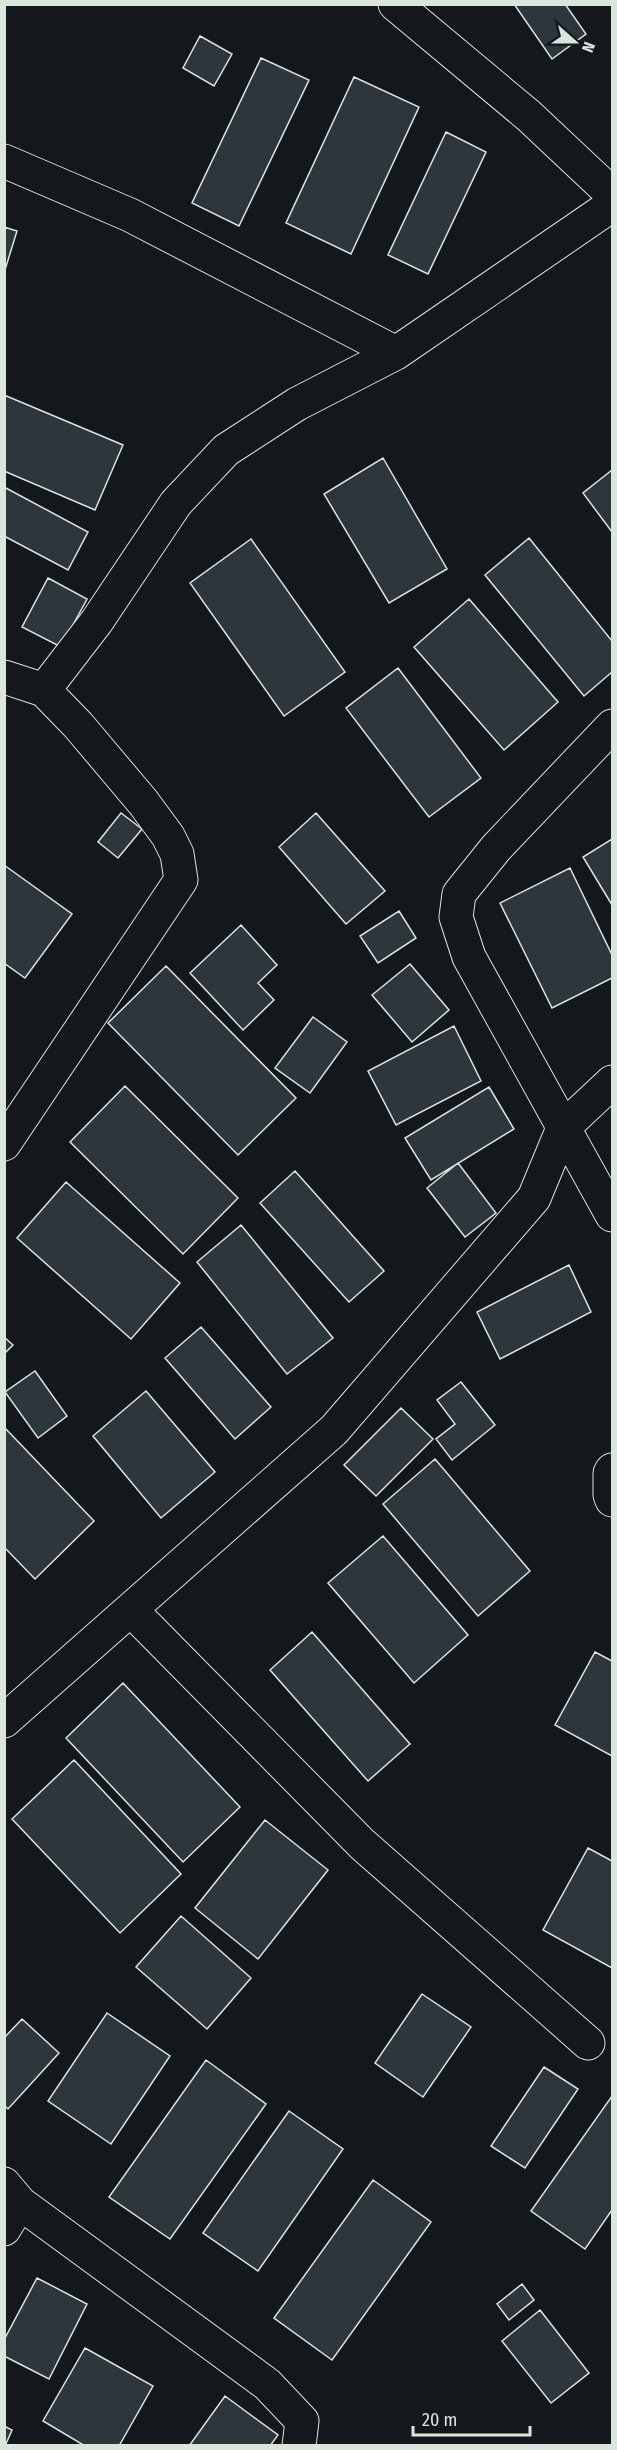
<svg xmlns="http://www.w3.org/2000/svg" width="617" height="2450" font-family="'Fira Sans Condensed',sans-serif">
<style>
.building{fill:#2c363c;stroke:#d8e6dc;stroke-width:1.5}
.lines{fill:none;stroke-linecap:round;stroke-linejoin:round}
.minor-casing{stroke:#d8e6dc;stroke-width:35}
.minor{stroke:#14181c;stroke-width:33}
</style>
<rect width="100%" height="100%" fill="#14181c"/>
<path class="building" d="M514,4h51l21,30 -34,25z
M200,36l32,18 -18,32 -31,-18z
M261,58l48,22 -70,146 -47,-23z
M354,77l65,30 -68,147 -65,-31z
M446,132l40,20 -58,122 -40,-19z
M4,227l13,4 -13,42z
M4,395l119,50 -28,65 -91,-39z
M383,458l64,111 -58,34 -65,-109z
M612,470v62l-29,-39z
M4,487l84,45 -20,38 -64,-34z
M529,538l83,103v31l-28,24 -99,-121z
M251,539l94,133 -61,44 -94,-133z
M48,578l39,21 -26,48 -39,-20z
M469,599l89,103 -54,48 -90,-103z
M398,668l83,110 -52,39 -83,-109z
M121,813l21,16 -24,29 -20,-16z
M316,813l69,78 -39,33 -67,-77z
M612,839v66l-29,-48z
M4,865l68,49 -47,64 -21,-15z
M570,868l42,87v23l-60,30 -52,-105z
M399,911l17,27 -38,25 -18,-27z
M241,925l36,40 -19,18 16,17 -31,30 -53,-57z
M410,964l39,46 -37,32 -40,-47z
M166,966l130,132 -58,57 -130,-132z
M313,1017l34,25 -37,51 -35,-25z
M454,1026l27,55 -85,44 -28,-54z
M125,1086l113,112 -55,56 -113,-112z
M489,1087l25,42 -83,51 -26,-42z
M458,1163l38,50 -31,24 -38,-49z
M295,1171l89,100 -35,31 -89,-99z
M66,1182l114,101 -49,56 -114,-101z
M241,1225l92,113 -46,36 -90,-112z
M569,1265l22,47 -91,47 -23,-47z
M201,1327l70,80 -36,32 -70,-81z
M4,1337l9,8 -9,9z
M35,1371l32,45 -29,22 -33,-46z
M461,1382l34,43 -43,35 -16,-21 19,-15 -18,-24z
M146,1391l69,81 -54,46 -68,-82z
M401,1408l32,31 -57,57 -32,-31z
M4,1427l90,94 -59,58 -31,-32z
M435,1459l95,112 -52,45 -95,-112z
M383,1536l85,99 -54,48 -86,-100z
M312,1632l98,112 -42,37 -98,-111z
M595,1652l17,9v95l-57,-31z
M123,1683l117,124 -57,55 -117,-124z
M74,1760l107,114 -61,59 -108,-114z
M265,1820l63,50 -70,89 -63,-51z
M588,1848l24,13v107l-69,-38z
M181,1916l70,62 -44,51 -71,-62z
M422,1994l49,33 -48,70 -48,-34z
M107,2013l63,43 -59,88 -63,-43z
M22,2019l37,34 -51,56 -4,-4v-67z
M206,2060l60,44 -96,135 -61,-42z
M544,2067l34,22 -53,79 -34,-22z
M612,2096v114l-27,39 -54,-38z
M289,2111l54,38 -85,122 -55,-38z
M373,2180l58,42 -99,138 -58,-42z
M37,2278l50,26 -38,75 -45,-23v-16z
M522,2284l12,16 -25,20 -12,-16z
M540,2310l49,63 -38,30 -49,-62z
M85,2348l68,38 -34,60h-34l-42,-25z
M225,2396l53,39 -8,11h-81z
M4,2426l8,4 -7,16h-1z"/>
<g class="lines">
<defs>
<path id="minor" d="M395,4l134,112 83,78
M4,161l126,54 266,138
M4,677l40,13 53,-69 79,-118 50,-53 71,-46 99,-51 216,-148
M612,726l-116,122 -37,46 -3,23 13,40 143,258
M4,1144l177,-264 -4,-26 -9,-18 -25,-34 -65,-77 -34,-35
M612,1470l-2,3v22l2,5
M131,1610l231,234 226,199
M4,1721l330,-291 200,-232 29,-70 49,-46
M4,2184l16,19 -16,26
M20,2203l247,181 35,37 -3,25"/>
</defs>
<use href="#minor" class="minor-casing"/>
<use href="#minor" class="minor"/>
</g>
<rect width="617" height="2450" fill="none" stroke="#d8e6dc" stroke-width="12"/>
<g transform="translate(575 42) rotate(111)" stroke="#14181c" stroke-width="4.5" paint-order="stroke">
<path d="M0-4.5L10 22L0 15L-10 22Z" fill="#d8e6dc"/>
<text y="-9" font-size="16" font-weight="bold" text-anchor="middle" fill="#d8e6dc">N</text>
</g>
<path d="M413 2426v9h117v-9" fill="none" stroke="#d8e6dc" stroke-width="3"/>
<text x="422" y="2426" font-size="18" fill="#d8e6dc" stroke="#14181c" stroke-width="4.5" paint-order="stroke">20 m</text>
</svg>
